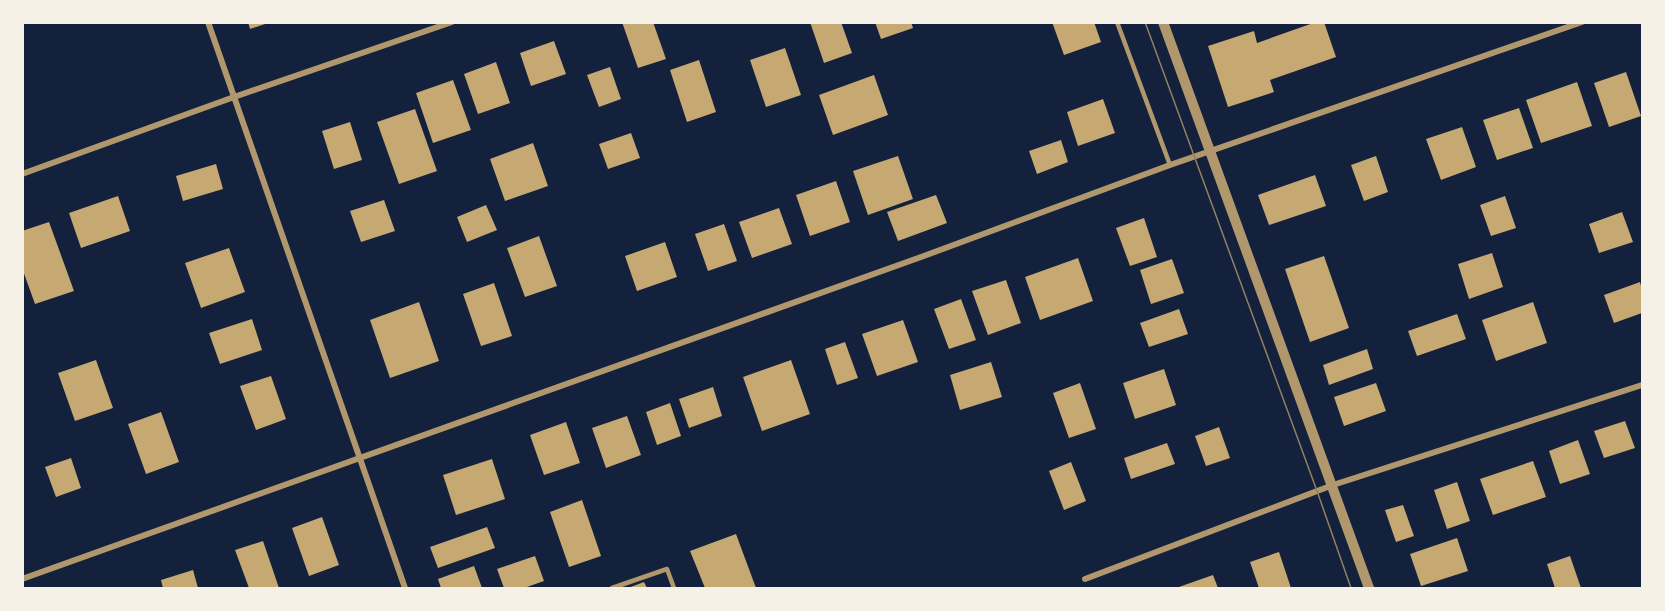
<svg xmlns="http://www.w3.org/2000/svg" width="1665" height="611" font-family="Bitter,serif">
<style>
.building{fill:#c6a872}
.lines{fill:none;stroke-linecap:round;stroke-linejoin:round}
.service{stroke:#b1986c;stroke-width:4.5}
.minor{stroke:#b1986c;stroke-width:6}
.tertiary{stroke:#b1986c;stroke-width:10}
.tram{stroke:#918062;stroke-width:1.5}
</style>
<rect width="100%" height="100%" fill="#14213d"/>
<path class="building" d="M248,22h20v1l-18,6z
M622,22h31l13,37 -28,9z
M810,22h31l11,31 -28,10z
M875,22h36l2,6 -32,11z
M1052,22h42l7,20 -37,13z
M1316,22h8l12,35 -66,23 4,12 -46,15 -20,-61 46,-15 3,12z
M554,41l12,33 -35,12 -11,-33z
M785,48l16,47 -35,12 -16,-47z
M699,60l17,52 -29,10 -17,-52z
M496,62l14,41 -32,11 -14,-40z
M610,67l11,32 -22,8 -12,-32z
M1626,72l15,44 -32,11 -15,-44z
M874,75l14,40 -55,20 -14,-40z
M453,80l18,50 -38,13 -17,-50z
M1577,82l15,44 -51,17 -15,-43z
M1103,99l12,34 -37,13 -11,-34z
M1519,108l14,40 -36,12 -14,-40z
M415,109l22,62 -38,13 -22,-62z
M350,122l12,38 -28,9 -12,-38z
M1462,127l14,40 -35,13 -15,-41z
M631,133l9,25 -32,11 -9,-25z
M1061,140l7,22 -31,12 -8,-23z
M533,143l15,43 -43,15 -15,-42z
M898,156l15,43 -45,16 -15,-44z
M1376,156l12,36 -24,9 -13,-36z
M216,164l7,25 -40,12 -7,-25z
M1315,175l11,31 -57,19 -11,-30z
M836,181l14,41 -40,14 -14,-41z
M936,195l11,28 -49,18 -11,-29z
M118,196l12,35 -49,17 -12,-35z
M1505,196l11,32 -25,8 -11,-31z
M384,200l11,31 -34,11 -11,-31z
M486,205l11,25 -30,12 -10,-25z
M779,208l13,36 -40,14 -13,-36z
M1622,212l11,30 -34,11 -10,-29z
M1144,218l13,39 -27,9 -14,-38z
M49,222l25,69 -39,13 -13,-36v-37z
M724,224l13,37 -29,10 -13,-37z
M539,236l18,50 -32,11 -18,-49z
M665,242l12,35 -40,14 -12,-35z
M229,248l16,44 -44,16 -16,-45z
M1492,253l11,34 -34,12 -11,-35z
M1324,256l25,72 -39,14 -25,-73z
M1078,258l15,43 -53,19 -15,-43z
M1172,259l12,34 -33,11 -11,-34z
M1006,280l15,43 -33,12 -16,-44z
M1640,282l2,8v23l-28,10 -10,-28z
M494,283l18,53 -31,10 -18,-52z
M961,299l15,41 -27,9 -15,-40z
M419,302l20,59 -49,17 -20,-58z
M1533,302l14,41 -51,18 -14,-41z
M1179,309l9,25 -39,13 -9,-24z
M1457,314l9,25 -49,17 -9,-25z
M252,319l10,31 -42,14 -11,-31z
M903,320l15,42 -41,14 -15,-42z
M845,342l13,36 -21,7 -12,-36z
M1367,349l6,20 -44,16 -6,-20z
M96,360l17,48 -38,13 -17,-48z
M791,360l19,54 -48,17 -19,-54z
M991,362l11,35 -42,13 -10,-35z
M1164,369l12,36 -41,14 -12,-36z
M271,376l15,43 -30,11 -16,-44z
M1080,383l16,46 -27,9 -16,-45z
M1376,383l10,28 -42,15 -10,-29z
M713,387l9,29 -33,12 -10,-29z
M670,403l11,33 -24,9 -11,-33z
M161,412l18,50 -33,12 -18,-50z
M627,416l14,39 -35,13 -14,-40z
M1625,421l10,27 -31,10 -10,-27z
M566,422l14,41 -36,12 -14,-40z
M1219,427l11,31 -24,8 -11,-30z
M1578,440l12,34 -30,10 -11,-33z
M1167,443l8,21 -44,15 -7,-21z
M71,458l10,30 -25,9 -11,-30z
M492,459l13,40 -49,16 -13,-40z
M1533,461l13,36 -53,18 -13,-36z
M1071,462l15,39 -22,9 -15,-39z
M1457,482l13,39 -23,8 -13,-39z
M582,500l19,56 -32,11 -19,-55z
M1403,505l11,31 -18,6 -11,-32z
M322,517l17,48 -30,11 -17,-48z
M487,527l8,21 -57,20 -8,-21z
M736,534l20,54h-51l-15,-37z
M1457,538l11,33 -47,15 -11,-32z
M263,541l16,47h-30l-14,-38z
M1279,552l12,36h-32l-9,-26z
M535,556l9,25 -20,7h-20l-7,-19z
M1570,556l11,32h-26l-8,-24z
M474,566l8,22h-41l-3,-9z
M193,570l5,18h-35l-2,-8z
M1213,575l5,13h-42z
M644,582l3,6h-19z"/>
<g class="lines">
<path class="service" d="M1117,22l53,143
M612,588l55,-19 7,19"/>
<path class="minor" d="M208,22l197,566
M22,174l212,-77 218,-75
M22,579l899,-322 249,-92 412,-143
M1085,579l248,-94 309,-100"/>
<path class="tertiary" d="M1163,22l206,566"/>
<path class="tram" d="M1145,22l172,469 34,97"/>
</g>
<rect width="1665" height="611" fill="none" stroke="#f6f1e7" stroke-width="48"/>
</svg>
